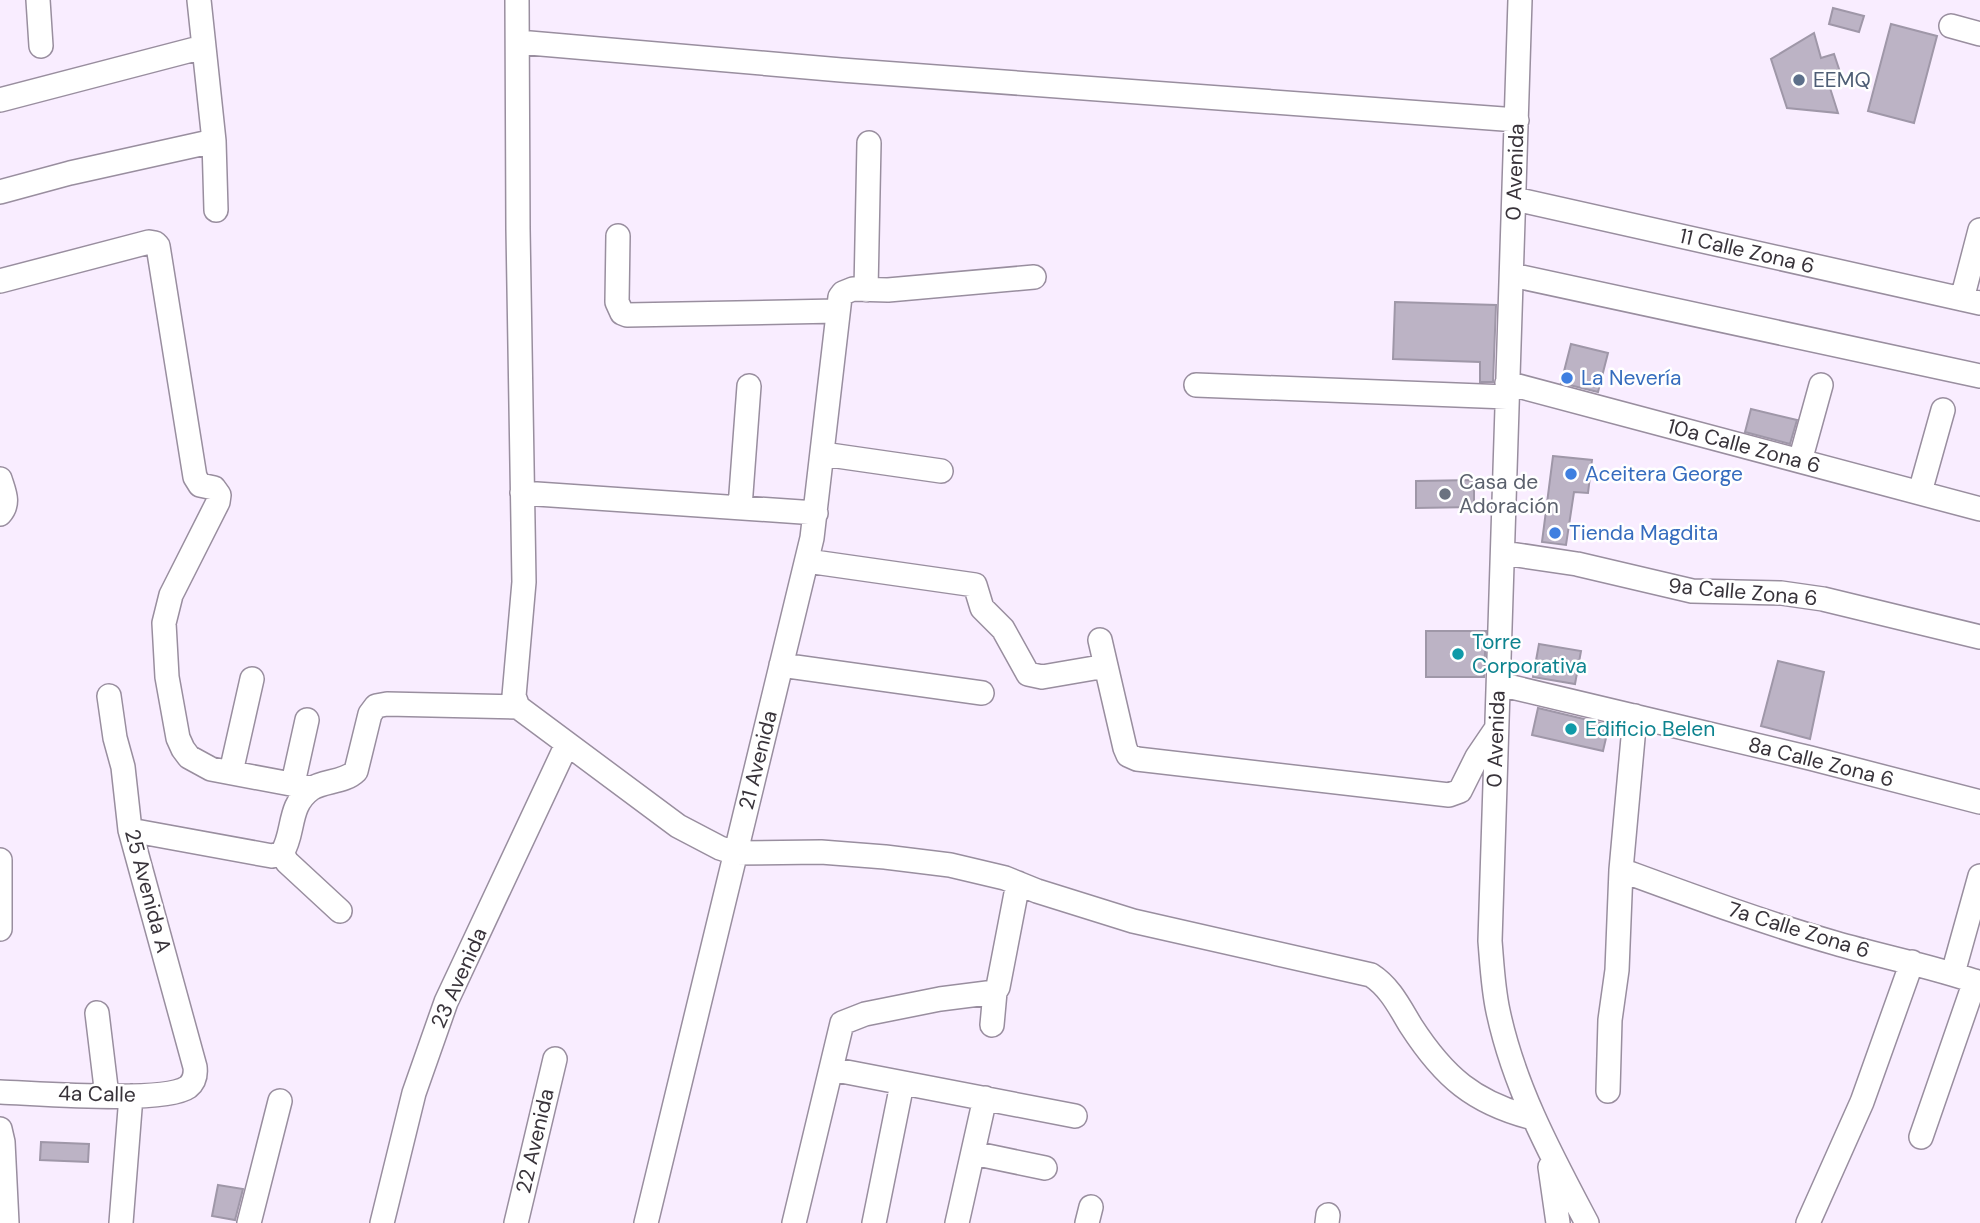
<svg xmlns="http://www.w3.org/2000/svg" width="1980" height="1223" font-family="'DM Sans',sans-serif">
<style>
.building{fill:#bcb3c5;stroke:#9f97a8;stroke-width:2}
.lines{fill:none;stroke-linecap:round;stroke-linejoin:round}
.minor-casing{stroke:#998e9f;stroke-width:26}
.minor{stroke:#fff;stroke-width:23}
.service-dot{fill:#5c6f8a;stroke:#fff;stroke-width:2.5}
.shop-dot{fill:#3f7fe0;stroke:#fff;stroke-width:2.5}
.worship-dot{fill:#6b7280;stroke:#fff;stroke-width:2.5}
.culture-dot{fill:#0f9aa8;stroke:#fff;stroke-width:2.5}
.labels{text-anchor:middle;stroke-width:5;stroke-linejoin:round;paint-order:stroke}
.service-label{font-size:21px;fill:#4e5e75;stroke:#fff;text-anchor:start}
.street-label{font-size:21px;fill:#38333a;stroke:#fff}
.shop-label{font-size:21px;fill:#366cbe;stroke:#fff;text-anchor:start}
.worship-label{font-size:21px;fill:#5b616d;stroke:#fff;text-anchor:start}
.culture-label{font-size:21px;fill:#0d838f;stroke:#fff;text-anchor:start}
</style>
<rect width="100%" height="100%" fill="#f9edff"/>
<path class="building" d="M1833,8l31,8 -5,16 -30,-8z
M1891,24l46,12 -23,87 -46,-12z
M1814,33l7,25 13,-4 10,30 -14,4 8,25 -51,-5 -16,-49z
M1395,302l101,3 -3,77h-13v-20l-87,-3z
M1571,344l37,9 -10,39 -37,-9z
M1751,409l46,11 -7,24 -45,-12z
M1553,456l39,4 -4,33 -14,-1 -8,53 -24,-3z
M1474,480v27l-58,1v-27z
M1426,631h60l-2,46h-58z
M1539,644l42,7 -6,33 -42,-7z
M1778,661l46,11 -14,67 -49,-13z
M1538,708l71,17 -6,26 -71,-16z
M41,1142l48,2 -1,18 -48,-2z
M218,1185l25,4 -8,31 -23,-4z"/>
<g class="lines">
<defs>
<path id="minor" d="M38,0l3,46
M199,0l15,141 2,69
M517,0l1,229 6,353 -10,114 4,11
M1520,0l-30,941c2,24 3,47 8,70 16,76 53,144 89,212
M1951,26l29,8
M518,42l323,28 676,50
M0,100l203,-53
M0,192l70,-19 144,-32
M1515,199l465,104
M618,236l-1,66 5,11 5,2 210,-4
M1512,275l468,101
M0,281l149,-39 6,1 3,3 37,231 5,8 14,3 5,7 -1,7 -47,93 -7,28 3,54 11,61 5,11 6,8 22,12 101,19
M866,290l3,-147
M1962,299l18,-69
M1507,383l473,126
M1196,385l311,12
M823,454l118,17
M1800,461l21,-76
M0,479c4,13 10,24 0,35
M1920,492l23,-82
M522,493l294,20
M740,507l9,-121
M1504,553l73,11 115,27 89,2 42,6 157,38
M807,561l168,24 7,23 21,21 25,45 14,3 64,-11
M1100,640l25,108 3,7 9,4 312,36 11,-4 17,-34 19,-28
M781,665l201,28
M1499,684l311,74 170,44
M231,772l21,-93
M293,783l14,-63
M130,830l142,26 10,-3
M282,853c13,-20 5,-47 29,-64 13,-9 33,-6 45,-18l14,-57 6,-8 11,-2 131,3 160,119 42,22 15,5 86,-1 64,5 65,8 55,13 32,13 96,30 238,54c19,12 29,33 40,51 33,51 63,77 122,92
M282,853l5,9 53,49
M0,860v69
M1621,870c71,26 141,52 214,73 48,14 97,23 145,40
M1953,973l27,-97
M97,1013l10,83
M992,1025l3,-33 3,-5 20,-104
M831,1069l244,47
M1608,1091l2,-71 7,-50 4,-100 14,-154
M0,1092c34,1 164,12 188,-5 6,-5 8,-12 7,-20l-65,-237 -7,-63 -8,-29 -6,-42
M0,1129l3,13 4,81
M1921,1137l54,-156
M973,1153l72,15
M1550,1167l8,56
M121,1223l10,-127
M249,1223l31,-122
M382,1223l32,-130 32,-91 121,-258
M516,1223l39,-164
M646,1223l166,-685 28,-241 3,-4 10,-4 35,1 146,-13
M794,1223l48,-200 23,-9 75,-15 55,-7
M874,1223l28,-139
M957,1223l28,-125
M1087,1223l4,-16
M1327,1223l1,-8
M1808,1223l54,-121 50,-140"/>
</defs>
<use href="#minor" class="minor-casing"/>
<use href="#minor" class="minor"/>
</g>
<circle class="service-dot" cx="1799" cy="80" r="7"/>
<g class="shop-dot">
<circle cx="1567" cy="378" r="7"/>
<circle cx="1571" cy="474" r="7"/>
<circle cx="1555" cy="533" r="7"/>
</g>
<circle class="worship-dot" cx="1445" cy="494" r="7"/>
<g class="culture-dot">
<circle cx="1458" cy="654" r="7"/>
<circle cx="1571" cy="729" r="7"/>
</g>
<g class="labels">
<g class="service-label">
<text x="1813" y="87">EEMQ</text>
</g>
<g class="street-label">
<text transform="translate(1515 172) rotate(-88)" y="7">0 Avenida</text>
<text transform="translate(1747 251) rotate(13)" y="7">11 Calle Zona 6</text>
<text transform="translate(1744 446) rotate(15)" y="7">10a Calle Zona 6</text>
<text transform="translate(1743 592) rotate(5)" y="7">9a Calle Zona 6</text>
<text transform="translate(1496 739) rotate(-88)" y="7">0 Avenida</text>
<text transform="translate(758 760) rotate(-76)" y="7">21 Avenida</text>
<text transform="translate(1821 762) rotate(14)" y="7">8a Calle Zona 6</text>
<text transform="translate(148 891) rotate(75)" y="7">25 Avenida A</text>
<text transform="translate(1799 930) rotate(17)" y="7">7a Calle Zona 6</text>
<text transform="translate(459 978) rotate(-66)" y="7">23 Avenida</text>
<text transform="translate(97 1094) rotate(1)" y="7">4a Calle</text>
<text transform="translate(535 1141) rotate(-77)" y="7">22 Avenida</text>
</g>
<g class="shop-label">
<text x="1581" y="385">La Nevería</text>
<text x="1585" y="481">Aceitera George</text>
<text x="1569" y="540">Tienda Magdita</text>
</g>
<g class="worship-label">
<text x="1459" y="489">Casa de<tspan x="1459" dy="24">Adoración</tspan></text>
</g>
<g class="culture-label">
<text x="1472" y="649">Torre<tspan x="1472" dy="24">Corporativa</tspan></text>
<text x="1585" y="736">Edificio Belen</text>
</g>
</g>
</svg>
